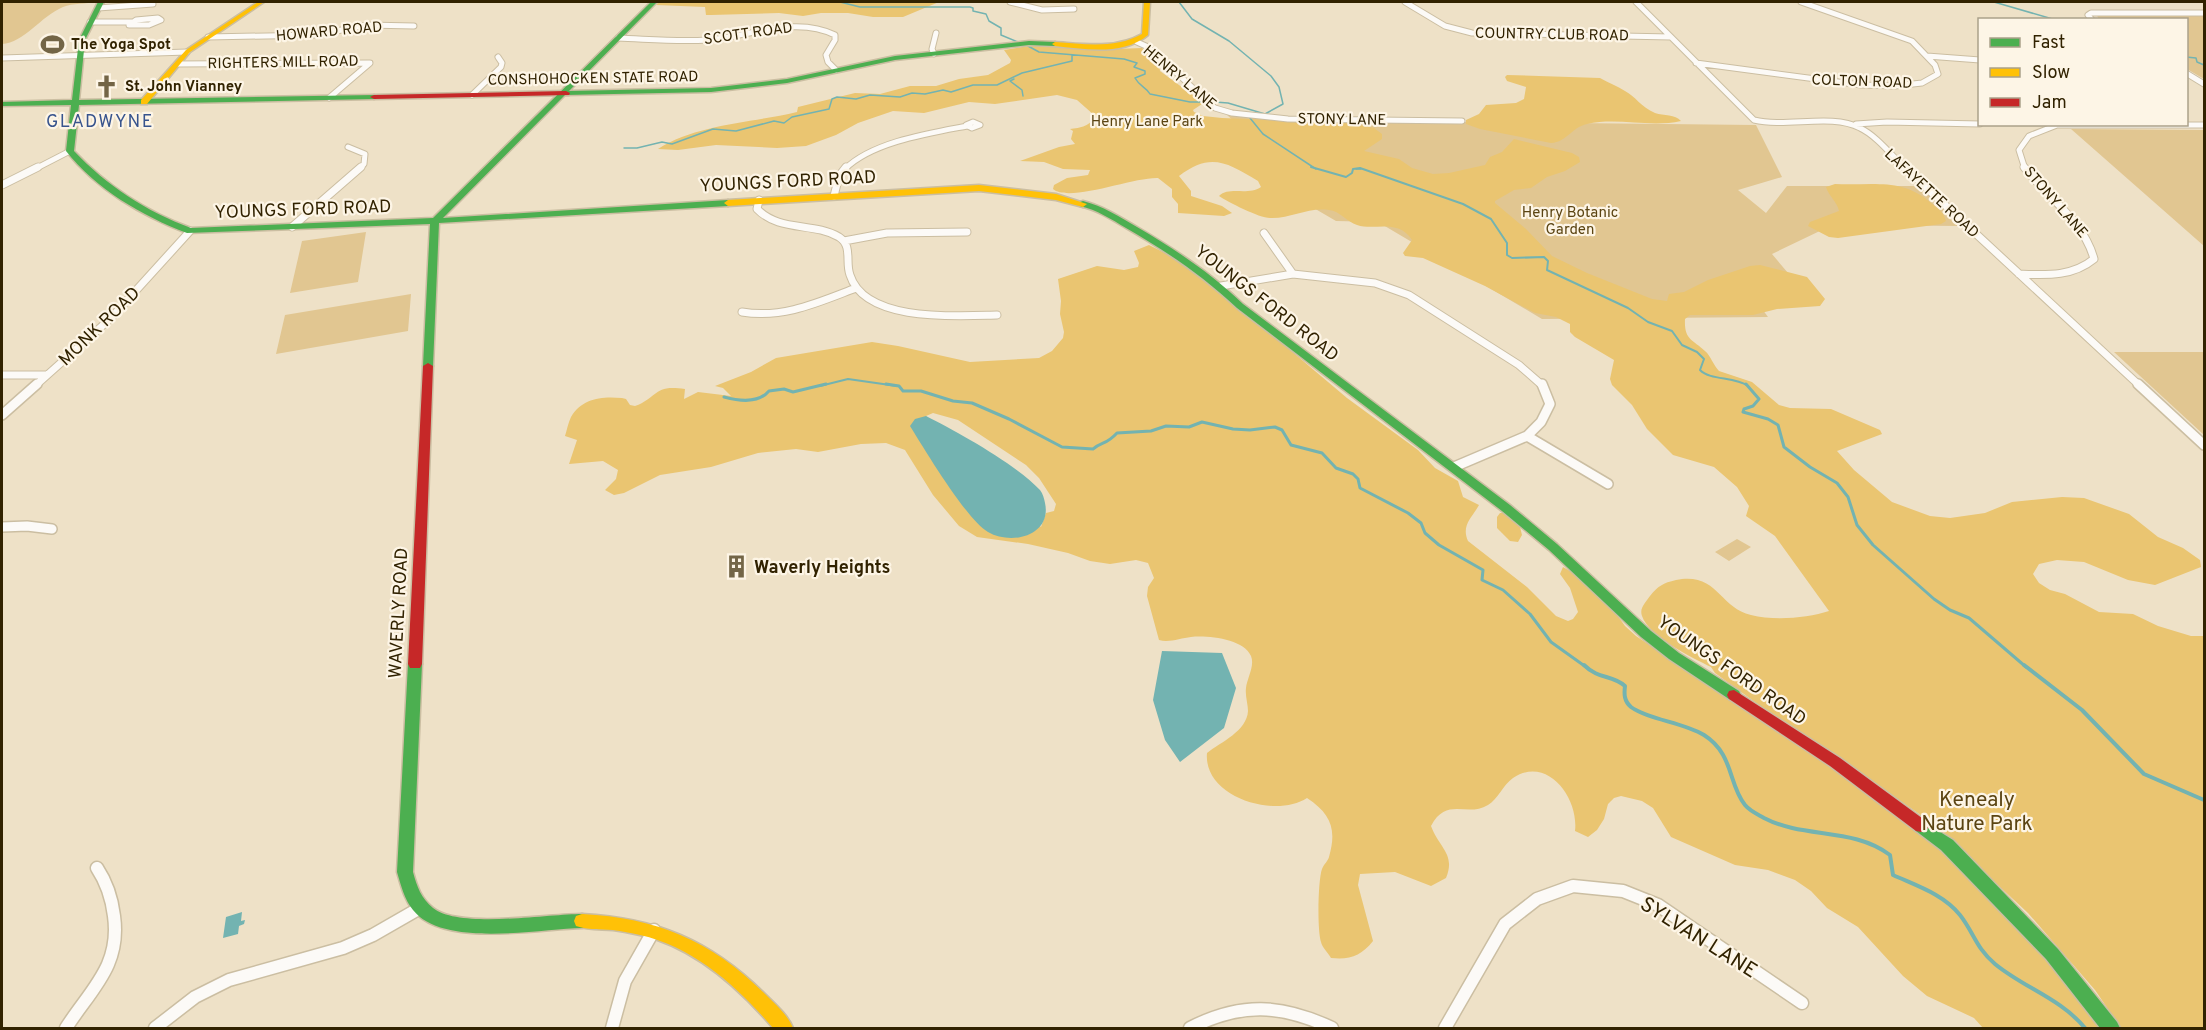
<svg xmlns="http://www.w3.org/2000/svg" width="2206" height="1030" font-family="Overpass,sans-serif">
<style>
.green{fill:#e1c691}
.forest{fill:#eac571;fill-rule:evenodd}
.water{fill:#73b3b1}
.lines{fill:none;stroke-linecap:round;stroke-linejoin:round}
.stream-far3{stroke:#73b3b1;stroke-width:1.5}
.stream-far2{stroke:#73b3b1;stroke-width:2}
.stream-far1{stroke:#73b3b1;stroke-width:3}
.stream{stroke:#73b3b1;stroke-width:4}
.street-far3-casing{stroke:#cbbea2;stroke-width:7}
.street-far2-casing{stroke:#cbbea2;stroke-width:9}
.street-far1-casing{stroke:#cbbea2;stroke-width:12}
.street-casing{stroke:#cbbea2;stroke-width:15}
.fast-casing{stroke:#cbbea2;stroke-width:3}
.slow-casing{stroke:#cbbea2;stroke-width:3}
.jam-casing{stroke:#cbbea2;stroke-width:3}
.street-far3{stroke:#fcfaf7;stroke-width:5}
.street-far2{stroke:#fcfaf7;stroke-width:7}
.street-far1{stroke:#fcfaf7;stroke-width:9}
.street{stroke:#fcfaf7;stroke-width:12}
.fast{fill:#4caf50;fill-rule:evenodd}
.slow{fill:#ffc107;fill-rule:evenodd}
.jam{fill:#c62828;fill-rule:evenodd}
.labels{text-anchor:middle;stroke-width:4.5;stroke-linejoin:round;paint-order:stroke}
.far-street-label{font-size:15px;fill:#312200;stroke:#fdf5e6}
.far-poi-label{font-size:15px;font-weight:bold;fill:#312200;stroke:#fdf5e6;text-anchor:start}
.far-park-label{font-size:15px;fill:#5b4412;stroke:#fdf5e6}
.far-quarter-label{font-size:18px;letter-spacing:1.5px;fill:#38548d;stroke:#fdf5e6}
.street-label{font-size:18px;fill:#312200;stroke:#fdf5e6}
.poi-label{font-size:18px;font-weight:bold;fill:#312200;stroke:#fdf5e6;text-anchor:start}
.near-park-label{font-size:21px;fill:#5b4412;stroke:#fdf5e6}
.near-street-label{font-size:21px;fill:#312200;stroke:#fdf5e6}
</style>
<rect width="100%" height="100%" fill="#eee1c7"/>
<path class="green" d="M2,2h94c-10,2 -23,1 -33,5 -22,9 -39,36 -61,37z
M2096,14h108v65l-17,-10 -1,-49 -87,-1z
M1226,114l53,6 477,5 26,52 -44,13 28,23 21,-27h133l43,40 -121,-1 -18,4 -52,25 16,19h-52l32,44 -226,2 -164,-97 -42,-1 -67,-39 -32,-58z
M2071,129l133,1v117v-1z
M366,232l-8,50 -68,11 12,-52z
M411,294l-3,37 -132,23 9,-39z
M2114,352h90v83z
M1737,539l14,8 -22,14 -14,-9z"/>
<path class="forest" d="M659,2h280l-36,15h-30l-25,-4h-27l-18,3 -24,-3 -68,2h-5l-1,-8 -49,-2z
M1035,45l55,5 52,-2 17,15 1,8 38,28 4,5 -9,6 1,2 9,4 19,2 127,5 25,5 8,6v5l-18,12 35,8 13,9 21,6 16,-1 36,-8 5,-8 12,-5 12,-13 58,14 7,4 1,5 -15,9 -18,6 -16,11 -17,2 -19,11v2l31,26 26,27 35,17 65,26 15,2 2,-7 15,-2 24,-12 42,-14 10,-1 47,12 18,22 -5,7 -43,3 -24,6h-63l-5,4c-1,21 7,20 20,32 6,5 8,14 14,20l33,11 27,23 11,3 41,1 49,21 2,4 -45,17 17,19 38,32 38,14 20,2 35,-5 27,-11 50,-5 22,1 45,16 29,23 25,11 17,12 1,7 -46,18 -27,-5 -44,-18 -27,-2 -18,4 -6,10 6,9 11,7 15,4 34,18 34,2 25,12 33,10h13v392h-83l-26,-38 -67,-77 -100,-93 -124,-86 -38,-24 -51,-37 -4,-6c-18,-9 -62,-30 -69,-51 -3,-8 4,-14 8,-20 8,-10 13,-13 26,-16 42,-8 43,28 75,35 23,6 57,3 78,-4l-54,-75 -29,-20 3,-10 -12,-19 -23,-20 -41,-12 -26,-26 -15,-24 -20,-20 -2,-6 4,-19 -39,-23 -5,-5v-8l-14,-7 -21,-4 -50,-27 -62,-28 -18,-2 -2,-3 9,-13c-14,-22 -37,-9 -55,-15 -10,-3 -17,-14 -28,-15 -21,-3 -39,9 -59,8 -11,0 -42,-16 -51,-22 10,-10 29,0 42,-9l-3,-6c-31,-19 -48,-29 -79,-5l12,15v5l31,10 10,7 -8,3 -46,-3v-9l-6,-7v-8l-14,-11c-25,-1 -89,25 -105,11l1,-4 13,-7 21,-3 2,-5 -27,-1 -19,-7 -24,-1 39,-14 16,-3 -4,-5 2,-8 -3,-2c10,-1 22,-3 24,-14l-17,-15 -20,-5 -62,9 -26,-2 -45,11 -31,-2 -35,12 -22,12 -30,11 -29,2 -61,-3 -38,5 -20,-1c39,-25 94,-26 139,-37l1,-5 57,-14 25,1 30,-8h26l23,-7 29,-4 22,-12 1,-3 -7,-10z
M1507,75l93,3c9,5 17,8 25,13 10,5 16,16 30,22 9,3 20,1 26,8 -31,7 -63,-4 -94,3 -15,3 -20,18 -36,19l-71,-14 -14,-5v-4l13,-6 7,-9 30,-2 8,-4 2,-12 -19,-6 -2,-4z
M1835,184c36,2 67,-7 96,19 7,5 13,10 15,18l-5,3 -103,14 -9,-1 -21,-11 2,-4 29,-11c-2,-10 -10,-14 -13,-24z
M1149,245l26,13 29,19 35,34 44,33 64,54 71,52 17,18 23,13 5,16 16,8c-7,13 -18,20 -11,36l59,46 29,29 12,5 5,-2 5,-7 -8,-24 -10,-14 3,-7 7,4 45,41 10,14 11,10 200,134 98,72 44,47 31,28 70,78 23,33h-119l-9,-10 -47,-22 -24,-20 -45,-49 -31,-19 -16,-17 -16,-11 -27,-10 -33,-5 -64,-28 -18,-29 -11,-7 -21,-5 -7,2 -6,6 -4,15 -7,11 -9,7 -13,-6c4,-32 -27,-76 -62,-53 -10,7 -15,21 -25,27 -21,13 -41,-9 -57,21 8,22 25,28 15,52l-15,8 -36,-14 -35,2 -2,11 15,56c-12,15 -23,19 -42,17 -3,-5 -9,-11 -10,-16 -4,-12 -3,-62 1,-73 2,-5 6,-8 7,-12 8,-28 2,-43 -22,-59 -32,21 -104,-1 -100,-45 14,-11 40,-22 41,-42 0,-7 -3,-15 -2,-23 1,-10 9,-22 5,-32 -7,-17 -44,-21 -60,-19 -10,1 -22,6 -32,3l-12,-44 1,-9 6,-9 -6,-15 -12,-3 -26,4 -20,-3 -22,-8 -40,-9 -51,-7 -18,-11 -26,-31 -28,-45 -19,-7 -25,1 -43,8 -22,-3 -38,4 -47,14 -51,8 -36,18 -10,2 -9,-5 11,-11 2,-9 -15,-9 -34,3 8,-24 -12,-4c2,-6 3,-13 6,-19 11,-19 31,-21 51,-19l4,1 4,6 5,1c24,-9 18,-22 50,-17l-1,10 14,-7 33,4 -8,-8 -8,-2 36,-14 25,-14 96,-16 26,4 72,16 69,-4 13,-7 11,-13 1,-6 -4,-18 1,-13 -3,-22 39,-13 27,4 14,-3 1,-4 -5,-12zM933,413l25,7 68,45 13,13 17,26 -2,7 -8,2 -5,14 -115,-111z
M1500,513h4l15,10 3,12 -4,7 -8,-1 -13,-13v-11z"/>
<path class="water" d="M926,416c32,16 91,49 114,74 3,4 4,8 5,13 7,32 -33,43 -57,29 -22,-13 -63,-82 -78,-106l5,-7z
M1162,651l60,2 14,35 -12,40 -44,34 -15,-22 -12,-40z
M242,912l-1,9 4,-1 -1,4 -5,2 -1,8 -15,4 3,-21z"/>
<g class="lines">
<path class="stream-far3" d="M840,2l20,5h110l3,1v3l13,3 3,7 12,7v7l17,7
M1179,2l13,17 37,22 42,35 8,11 4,17 -18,10 -37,-11 -13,-1
M1994,2l62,18
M1028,46l11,6 85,7 13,4 -3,4 11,4v3l-10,4c5,9 11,9 15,16l40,8h15
M2186,57l10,1 1,4 7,3
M1014,79l-4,2 12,9 1,6
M1250,118l13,16 53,35
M624,148h13l25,-6 10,2 41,-15 23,2 38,-10 10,2 8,-6 37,-8 3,-10 5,-2 19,2 14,-4 30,2 12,-4 13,1 18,-4 8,2 22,-7h24l25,-12 50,-12v-6
M1356,169h5"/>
<path class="stream-far2" d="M1311,167l35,10 6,-4 1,-4 7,-1 103,36 28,15 16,24v12l5,3 32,-1 4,4 -1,9 81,38 20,14 24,9 10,14 15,7 7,7 -4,11c11,11 34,6 48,16
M820,386l28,-7 49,7"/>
<path class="stream-far1" d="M886,384l13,2 4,5h18l32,10 19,2 37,16 53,28 31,2c10,-8 13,-4 24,-16l34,-2 15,-5 23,1 13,-5 31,7 17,1 25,-3 7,3 9,15 31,8 14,15 17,6 5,5 2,9 48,25 13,10 4,10 14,12 44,25 -1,10 21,10 27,24 21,28 35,25
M1746,384l13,15 -6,7 -9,3 -1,3 25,7 10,6 6,22 26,20 27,16 11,14 9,28 16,20 61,54 16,11 19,8 57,49
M724,397c15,4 34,7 45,-6l15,-2 9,3 33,-8"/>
<path class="stream" d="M1584,665c15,15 27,9 41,21 -1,8 -1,15 6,21 18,13 52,15 73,28 30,19 24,49 41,70 5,6 12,9 19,13 40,21 89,9 126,37l3,20c24,11 50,19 67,40 14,18 16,33 35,49 29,24 65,34 90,64
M2024,665l58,45 62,64 60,26"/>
<defs>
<path id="street-far3" d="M1010,2l32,8 32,-1
M1405,2l40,24 27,7 199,4
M1636,2l118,118c33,8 77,-7 106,8 17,8 32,28 46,41
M98,8l55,-4
M158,18l3,2 -12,5h-20l7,-5z
M2092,20l-4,-5 3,-2h113
M90,22h43
M208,37l108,-2 51,-10 47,1
M618,38c29,1 59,4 89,2 42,-3 88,-25 128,-5v5l-9,15 2,7 8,8
M1137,42l11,5 67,61 17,5 56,6 174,2
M934,54l-2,-5 4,-16
M1927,56l53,4
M2,58l185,-6
M1696,63l165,22 34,1 27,-3 16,-9 -3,-9 -23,-24 -111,-39
M177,64l193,-1 -41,35
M2186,73l18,11
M472,95l29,-28 1,-4 -4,-6
M973,122l7,3 -8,3 -6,-3z
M1856,124l31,-2 93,2
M348,147l17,7 -1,10 -5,5
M35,169l35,-18
M845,169c27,-27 85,-36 122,-43
M2025,169l-6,-19 10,-14 28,-11h147"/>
<path id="street-far2" d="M1904,167l236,219
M2,185l36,-18
M834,196l5,-20 7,-9
M759,200l-2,9c22,23 56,13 82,28 14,9 6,25 11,38 15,48 108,41 147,40
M292,227l69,-60
M1264,233l29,41
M844,241l43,-8 80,-1
M2019,274c27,1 53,3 75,-15 -10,-38 -47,-62 -70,-92
M1221,286l72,-12 82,9 34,12 110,70 24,21
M742,312c41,7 77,-10 114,-24
M2,375h44
M35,386l76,-68 79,-87"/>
<path id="street-far1" d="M2138,384l66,61
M2,415l35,-31
M1527,436l81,48
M1454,467l73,-31 14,-14 9,-18 -8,-20
M2,527l25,-1 25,3"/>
<path id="street" d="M66,1028c25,-39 55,-62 48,-112 -2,-17 -7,-33 -17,-48
M155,1028l40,-31 34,-17 114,-32 30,-13 47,-27
M612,1028l13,-47 29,-51
M1190,1028c51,-26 91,-24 142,0
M1445,1028l60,-104 32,-25 36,-13 50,5 35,14 144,98"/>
<path id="fast" d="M98,2h6l-19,38 -6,60 295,-5 4,2 -4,2 -295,6 -5,46c32,34 73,61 117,77l242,-10 218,-216h6l-88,89 142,-3 76,-9 108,-23 134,-15 26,1 3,2 -3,2 -26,-1 -134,15 -108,23 -76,9 -146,3 -122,123 285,-18 4,3 -4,3 -289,17 -6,143 -5,3 -5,-3 7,-142 -243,9c-45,-17 -91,-44 -121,-82l5,-46 -69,1v-4l70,-2 7,-60z
M1083,201c20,5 37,16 54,26 39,23 74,46 106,77l267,201 47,39 94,87 28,22 60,38 2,4 -2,4 -5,1 -5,-1 -60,-40 -28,-22 -92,-87 -47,-39 -265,-203c-34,-32 -71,-57 -111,-80 -15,-9 -29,-18 -46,-22v-4z
M415,659l5,1 2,4 -9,208c4,15 8,26 20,36 26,21 114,6 149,6l6,2 2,5 -2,5 -6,2c-44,1 -139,20 -169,-18 -9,-11 -12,-25 -16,-38l11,-208 2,-4z
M1921,820l32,20 105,109 59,73 3,6h-20l-54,-69 -105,-109 -25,-19 -3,-5 3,-5z"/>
<path id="slow" d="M258,2h6l-74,50 -43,52h-6v-4l45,-50z
M1144,2h6l-2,33c-25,21 -63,14 -93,11l-3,-2 3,-2c30,2 60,7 87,-8z
M979,185l77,9 31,10 -4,3 -27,-7 -77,-9 -251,15 -4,-3 4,-3z
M582,914c75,4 128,26 182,79 10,10 24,22 29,35h-20c-35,-41 -79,-81 -133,-93 -9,-2 -18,-4 -27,-5 -13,-1 -25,0 -37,-4l-2,-5 2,-5z"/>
<path id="jam" d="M566,91l4,2 -1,2 -195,4 -4,-2 4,-2z
M428,363l5,3 -11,298 -2,4h-10l-2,-4 15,-298z
M1734,690l106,68 86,63 3,5 -3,5 -5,1 -5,-1 -86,-65 -101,-67 -2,-4 2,-4z"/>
</defs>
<use href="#street-far3" class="street-far3-casing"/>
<use href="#street-far2" class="street-far2-casing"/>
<use href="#street-far1" class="street-far1-casing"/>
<use href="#street" class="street-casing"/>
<use href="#fast" class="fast-casing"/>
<use href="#slow" class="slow-casing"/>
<use href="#jam" class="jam-casing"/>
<use href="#street-far3" class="street-far3"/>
<use href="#street-far2" class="street-far2"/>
<use href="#street-far1" class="street-far1"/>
<use href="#street" class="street"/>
<use href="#fast" class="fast"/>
<use href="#slow" class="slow"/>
<use href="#jam" class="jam"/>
</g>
<defs>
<symbol id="stadium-bare" viewBox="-9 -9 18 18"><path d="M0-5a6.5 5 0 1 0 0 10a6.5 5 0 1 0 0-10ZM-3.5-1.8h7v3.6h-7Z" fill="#736546" stroke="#fdf5e6" stroke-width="2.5" paint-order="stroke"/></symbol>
<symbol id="church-bare" viewBox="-9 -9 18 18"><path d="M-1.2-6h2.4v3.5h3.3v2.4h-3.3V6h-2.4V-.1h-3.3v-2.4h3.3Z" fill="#736546" stroke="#fdf5e6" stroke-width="2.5" paint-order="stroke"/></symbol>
<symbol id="building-bare" viewBox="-9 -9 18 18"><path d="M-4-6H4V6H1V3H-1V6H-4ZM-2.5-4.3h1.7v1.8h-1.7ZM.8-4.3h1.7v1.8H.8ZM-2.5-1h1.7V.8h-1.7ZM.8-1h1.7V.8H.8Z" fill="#736546" stroke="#fdf5e6" stroke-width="2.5" paint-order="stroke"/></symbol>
</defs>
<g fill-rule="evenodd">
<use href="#stadium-bare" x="36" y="28" width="33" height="33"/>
<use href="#church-bare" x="90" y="70" width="33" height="33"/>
<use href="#building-bare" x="720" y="550" width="33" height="33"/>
</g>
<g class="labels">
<g class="far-street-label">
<text transform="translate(329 31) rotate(-5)" y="5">HOWARD ROAD</text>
<text transform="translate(748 33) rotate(-8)" y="5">SCOTT ROAD</text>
<text transform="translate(1552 34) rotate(1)" y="5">COUNTRY CLUB ROAD</text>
<text transform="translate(283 62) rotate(-1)" y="5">RIGHTERS MILL ROAD</text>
<text transform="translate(1180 77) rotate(40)" y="5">HENRY LANE</text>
<text transform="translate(593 78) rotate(-1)" y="5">CONSHOHOCKEN STATE ROAD</text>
<text transform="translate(1862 81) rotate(2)" y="5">COLTON ROAD</text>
<text transform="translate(1342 119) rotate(1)" y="5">STONY LANE</text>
<text transform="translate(1932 193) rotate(43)" y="5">LAFAYETTE ROAD</text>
<text transform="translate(2056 202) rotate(49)" y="5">STONY LANE</text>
</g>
<g class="far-poi-label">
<text x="71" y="49">The Yoga Spot</text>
<text x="125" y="91">St. John Vianney</text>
</g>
<g class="far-park-label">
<text x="1147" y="126">Henry Lane Park</text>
<text x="1570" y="217">Henry Botanic<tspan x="1570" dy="17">Garden</tspan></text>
</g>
<g class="far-quarter-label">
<text x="100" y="127">GLADWYNE</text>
</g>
<g class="street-label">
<text transform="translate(788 181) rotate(-3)" y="6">YOUNGS FORD ROAD</text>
<text transform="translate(303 209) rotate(-2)" y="6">YOUNGS FORD ROAD</text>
<text transform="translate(1267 303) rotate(38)" y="6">YOUNGS FORD ROAD</text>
<text transform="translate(99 326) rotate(-44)" y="6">MONK ROAD</text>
<text transform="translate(398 613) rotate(-87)" y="6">WAVERLY ROAD</text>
<text transform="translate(1732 670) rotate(35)" y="6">YOUNGS FORD ROAD</text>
</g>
<g class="poi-label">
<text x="754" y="573">Waverly Heights</text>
</g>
<g class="near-park-label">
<text x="1977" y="806">Kenealy<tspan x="1977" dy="24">Nature Park</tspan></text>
</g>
<g class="near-street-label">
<text transform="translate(1699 937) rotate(32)" y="7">SYLVAN LANE</text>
</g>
</g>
<rect width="2206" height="1030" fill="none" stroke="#312200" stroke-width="6"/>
<rect x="1978" y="18" width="210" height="108" fill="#fdf5e6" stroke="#aba18a" stroke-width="1.5"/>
<rect x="1990" y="38" width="30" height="9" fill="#4caf50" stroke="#aba18a" stroke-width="1.5"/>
<text x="2032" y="48" font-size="18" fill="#312200">Fast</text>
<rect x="1990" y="68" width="30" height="9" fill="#ffc107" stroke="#aba18a" stroke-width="1.5"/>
<text x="2032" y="78" font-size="18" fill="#312200">Slow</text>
<rect x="1990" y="98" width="30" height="9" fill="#c62828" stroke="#aba18a" stroke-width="1.5"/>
<text x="2032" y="108" font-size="18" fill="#312200">Jam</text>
</svg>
